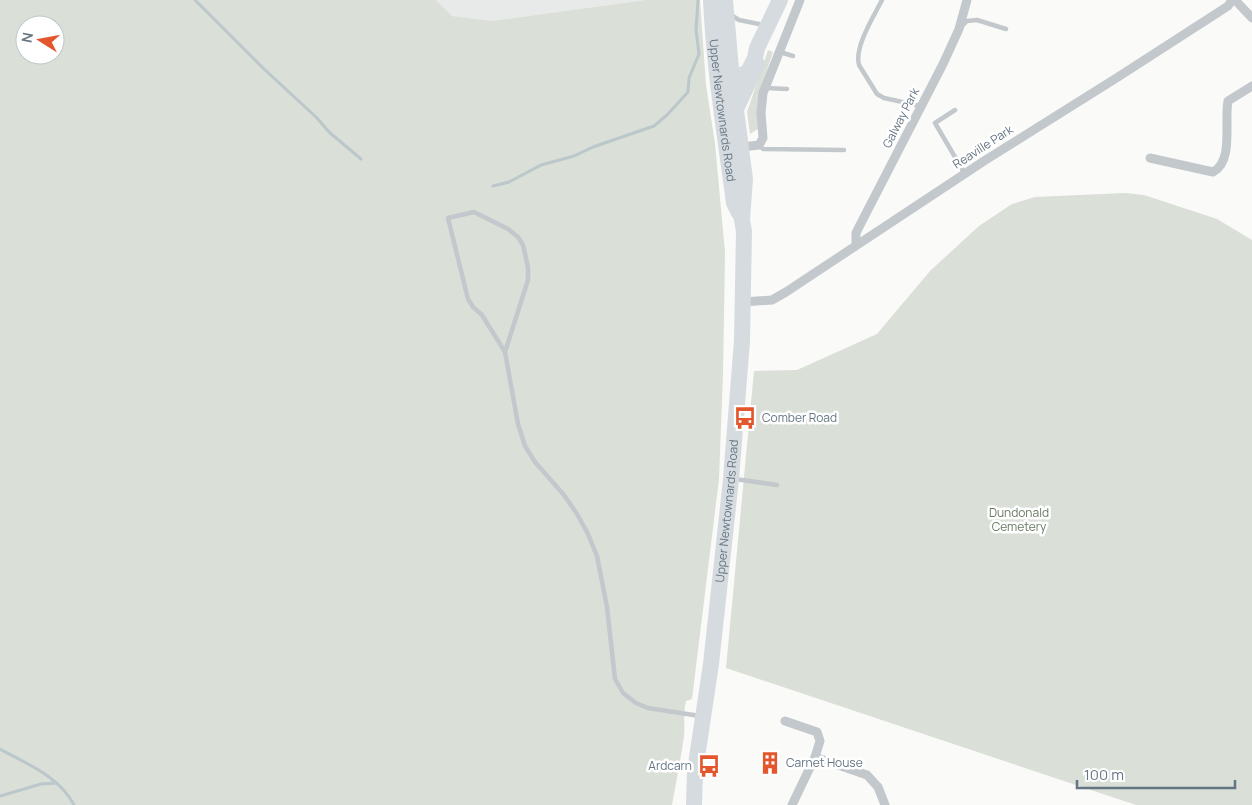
<svg xmlns="http://www.w3.org/2000/svg" width="1252" height="805" font-family="Manrope,sans-serif">
<style>
.built{fill:#e8e9e9}
.green{fill:#dadfd7;fill-rule:evenodd}
.lines{fill:none;stroke-linecap:round;stroke-linejoin:round}
.stream{stroke:#bbc7cb;stroke-width:3}
.lane{stroke:#c3c8cc;stroke-width:4.5}
.street{stroke:#c3c8cc;stroke-width:9}
.highway{stroke:#d6dbdf;stroke-width:16}
.labels{text-anchor:middle;stroke-width:5;stroke-linejoin:round;paint-order:stroke}
.street-label{font-size:12px;fill:#657683;stroke:#fff}
.poi-label{font-size:12px;fill:#657683;stroke:#fff;text-anchor:start}
.park-label{font-size:12px;fill:#687a64;stroke:#fff}
</style>
<rect width="100%" height="100%" fill="#fafaf8"/>
<path class="built" d="M436,0h209l-153,21 -41,-5z"/>
<path class="green" d="M0,0h436l16,16 40,5 153,-21h55l6,85 9,59 10,108 -2,121 -4,106 -27,220 -6,2c-3,12 -1,23 -2,35 -3,23 -8,46 -12,69h-672zM25,25h30v30h-30z
M768,50l5,2 -13,39 -2,10v28l-8,5 -3,-22z
M1125,193l19,2 73,24 35,21v565h-116l-410,-137 28,-297 43,-1 80,-36 53,-63 49,-45 33,-22 23,-7z"/>
<g class="lines">
<path class="stream" d="M195,0l68,68 54,50 12,14 32,27
M493,186l16,-4 32,-17 33,-9 19,-9 61,-21 13,-11 21,-23 1,-14 10,-24 -3,-24 2,-30
M0,749c27,15 59,27 74,56
M0,796l41,-12 15,-1"/>
<path class="lane" d="M882,0c-8,16 -28,47 -23,65l18,29 7,4 37,8
M731,15l8,5 25,5
M962,26l5,-5 10,-1 29,9
M780,52l13,4
M765,88l22,1
M955,110l-20,13 30,51
M759,145l4,4 81,1
M505,352l23,-72v-13l-5,-22 -5,-8 -10,-8 -34,-17 -26,6 20,81 5,8 9,8 23,37 13,72 7,22 10,16 29,33 13,19 11,20 9,22 10,51 8,72 8,14 13,10 12,5 52,8
M735,479l42,6"/>
<path class="street" d="M1235,0l17,18
M742,147l17,-2 4,-7 -2,-25 2,-20 37,-93
M1150,158l63,14c21,-11 11,-50 15,-71l24,-15
M856,245v-12l4,-8 83,-161 16,-35 8,-29
M742,302l30,-2 14,-8 198,-131 134,-84 110,-71 4,-6
M785,721l32,11 3,9 -5,16 -23,48
M815,757l52,18 11,12 7,18"/>
<g class="highway">
<path id="s1" d="M711,0c3,68 14,135 23,203l5,10"/>
<path d="M721,81l11,-1 16,-8 7,-14 2,-10 23,-48"/>
<path d="M736,109l21,-45"/>
<path id="s2" d="M694,805l1,-34 16,-107 20,-185 11,-138 2,-110 -2,-11 3,-41 -13,-99 -7,-80"/>
</g>
</g>
<defs>
<symbol id="bus-bare" viewBox="-9 -9 18 18"><path d="M-5-6H5V4H4V6H2V4H-2V6H-4V4H-5ZM-3.5-4V0h7V-4ZM-3.5 1.2v1.5H-2V1.2ZM2 1.2v1.5H3.5V1.2Z" fill="#e4572e" stroke="#fff" stroke-width="2.5" paint-order="stroke"/></symbol>
<symbol id="building-bare" viewBox="-9 -9 18 18"><path d="M-4-6H4V6H1V3H-1V6H-4ZM-2.5-4.3h1.7v1.8h-1.7ZM.8-4.3h1.7v1.8H.8ZM-2.5-1h1.7V.8h-1.7ZM.8-1h1.7V.8H.8Z" fill="#e4572e" stroke="#fff" stroke-width="2.5" paint-order="stroke"/></symbol>
</defs>
<g fill-rule="evenodd">
<use href="#bus-bare" x="729" y="402" width="32" height="32"/>
<use href="#building-bare" x="754" y="747" width="32" height="32"/>
<use href="#bus-bare" x="693" y="750" width="32" height="32"/>
</g>
<g class="labels">
<g class="street-label">
<text dy="4" stroke="none"><textPath href="#s1" startOffset="111">Upper Newtownards Road</textPath></text>
<text transform="translate(901 118) rotate(-63)" y="4">Galway Park</text>
<text transform="translate(983 147) rotate(-33)" y="4">Reaville Park</text>
<text dy="4" stroke="none"><textPath href="#s2" startOffset="296">Upper Newtownards Road</textPath></text>
</g>
<g class="poi-label">
<text x="762" y="422">Comber Road</text>
<text x="786" y="767">Carnet House</text>
<text x="692" y="770" text-anchor="end">Ardcarn</text>
</g>
<g class="park-label">
<text x="1019" y="517">Dundonald<tspan x="1019" dy="14">Cemetery</tspan></text>
</g>
</g>
<g transform="translate(40 40) rotate(281)"><circle r="24" fill="#ffffff" stroke="#c1c8cd"/>
<path d="M0-4L9 19L0 12L-9 19Z" fill="#e4572e"/>
<text y="-8" font-size="14" font-weight="bold" text-anchor="middle" fill="#657683">N</text>
</g>
<path d="M1077 780v8h158v-8" fill="none" stroke="#657683" stroke-width="2.5"/>
<text x="1084" y="780" font-size="15" fill="#657683" stroke="#ffffff" stroke-width="4" paint-order="stroke">100 m</text>
</svg>
